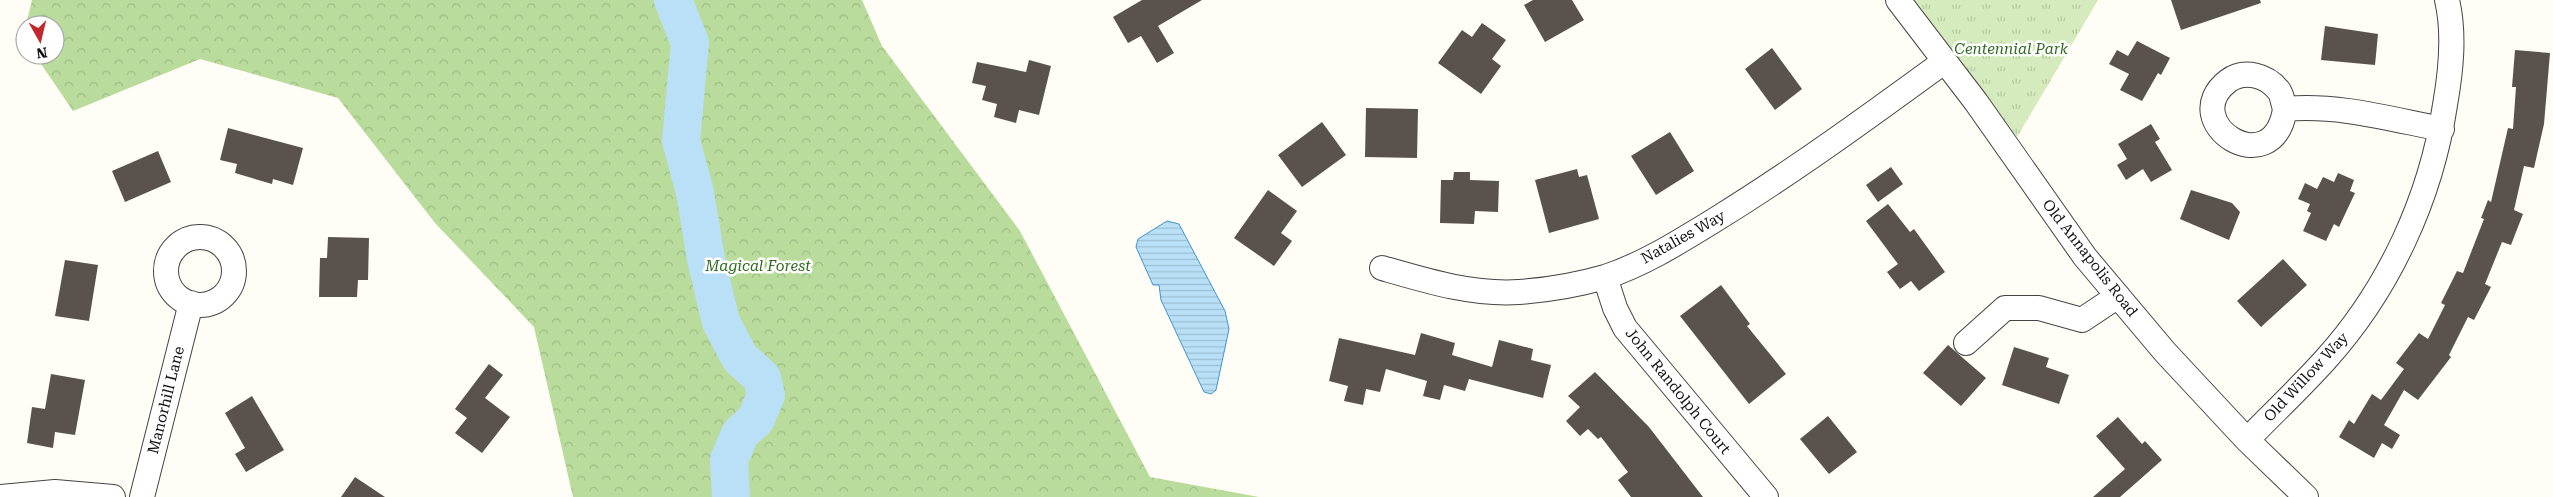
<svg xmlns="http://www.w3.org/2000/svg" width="2553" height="497" font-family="'Roboto Serif',serif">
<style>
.forest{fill:url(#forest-crowns)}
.park{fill:url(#park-tufts)}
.water{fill:url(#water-rules);stroke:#3f96cf}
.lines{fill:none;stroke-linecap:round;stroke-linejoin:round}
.river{stroke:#b9e0f7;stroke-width:38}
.building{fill:#5a524d}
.minor-casing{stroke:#444;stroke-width:26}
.minor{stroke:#fff;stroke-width:24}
.labels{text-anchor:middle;stroke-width:5;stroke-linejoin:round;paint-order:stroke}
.park-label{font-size:15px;font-style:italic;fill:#2f6b1f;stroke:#fff}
.street-label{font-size:15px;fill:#111;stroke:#fff}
</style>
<defs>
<pattern id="forest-crowns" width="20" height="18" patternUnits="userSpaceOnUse" patternTransform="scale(1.25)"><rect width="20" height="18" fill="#b9dc9c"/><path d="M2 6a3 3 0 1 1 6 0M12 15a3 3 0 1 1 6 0" fill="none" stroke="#9ebc85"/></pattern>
<pattern id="park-tufts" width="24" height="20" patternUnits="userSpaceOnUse" patternTransform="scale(1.25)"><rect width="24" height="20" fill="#d5ebbd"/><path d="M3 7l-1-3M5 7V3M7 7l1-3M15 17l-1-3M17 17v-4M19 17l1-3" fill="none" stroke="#b6c8a1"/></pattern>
<pattern id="water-rules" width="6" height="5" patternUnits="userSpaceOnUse" patternTransform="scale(1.25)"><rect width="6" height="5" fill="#b9e0f7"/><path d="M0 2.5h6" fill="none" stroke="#9ebfd3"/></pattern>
</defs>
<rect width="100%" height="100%" fill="#fffdf5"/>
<path class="forest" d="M32,0h830l20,46 138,185 130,246 109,20h-686l-39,-170 -99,-104 -97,-125 -138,-39 -127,52 -38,-56h20v-30h-29z"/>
<path class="park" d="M1910,0h188l-81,137z"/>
<path class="water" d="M1167,221l12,3 46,87 4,18 -13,61 -5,4 -7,-2 -43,-92 -2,-15h-6l-17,-38 2,-8z"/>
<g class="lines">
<path class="river" d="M673,0l17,43 -9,98 14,51 11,67 15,63 19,36 22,20 4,17 -10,24 -16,15 -11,26 2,37"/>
</g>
<path class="building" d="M1142,0h60l-44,26 16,27 -17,10 -16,-27 -13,7 -15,-26z
M1533,0h39l12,20 -39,22 -21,-37z
M2171,0h89l1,3 -80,27z
M1482,23l24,17 -14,19 9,7 -20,28 -43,-31 24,-33 10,7z
M2325,26l53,8 -3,31 -54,-5z
M2137,41l33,17 -9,17 -3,-2 -16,28 -22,-11 9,-16 -20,-10 8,-14 11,6z
M1772,48l30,41 -27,21 -30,-41z
M2515,50l35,3 -6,71 -10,44 -10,-2 -10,44 9,4 -12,31 -9,-3 -17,42 6,3 -17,33 -6,-3 -19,38 2,2 -33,43 -14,-10 -20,35 16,10 -8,14 -10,-6 -8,15 -35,-21 10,-17 5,4 18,-30 9,6 23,-31 -8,-6 23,-30 9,6 17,-34 -4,-2 16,-32 6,2 21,-54 -3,-1 7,-18 3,2 17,-74 5,1 3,-42h-4z
M1029,60l22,6 -12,49 -20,-5 -3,13 -22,-6 3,-13 -15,-4 4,-14 -14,-3 5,-21 49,10z
M1366,108l52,1 -1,49 -52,-1z
M1322,122l24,33 -44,32 -24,-32z
M2151,124l9,15 -5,3 17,28 -21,12 -8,-13 -17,11 -9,-15 10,-6 -9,-15z
M228,128l75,20 -10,37 -20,-6 -1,5 -37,-11 2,-9 -17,-4z
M1670,132l24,39 -38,24 -25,-39z
M158,151l13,31 -46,20 -13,-31z
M1891,167l12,17 -25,18 -12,-17z
M1577,169l2,8 8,-2 12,44 -50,14 -14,-53z
M1454,172h16v8l29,1 -1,31 -23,-1 -1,13 -34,-1 1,-43h12z
M2338,173l16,7 -4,11 5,2 -16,34 -5,-3 -8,17 -23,-10 8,-18 -4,-2 3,-7 -12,-5 7,-16 12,6 6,-12 11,5z
M1268,190l29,21 -16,22 11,8 -18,25 -40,-28z
M2191,190l41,13 8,9 -11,28 -49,-21z
M1888,204l22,28 4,-3 31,43 -26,19 -8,-10 -11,8 -13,-17 11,-8 -32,-43z
M328,237l41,1 -1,42h-10l-1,17h-38l1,-39h7z
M2283,259l24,26 -46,42 -24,-26z
M65,260l33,5 -9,56 -34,-5z
M1721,285l29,39 -3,2 39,48 -37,30 -69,-88z
M1421,333l34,10 -3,12 40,12 7,-27 34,9 -2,11 20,5 -8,33 -74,-19 -4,12 -21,-6 -4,15 -17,-4 4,-15 -41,-12 -6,23 -14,-3 -3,16 -19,-4 4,-15 -19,-5 10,-43 76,17z
M1948,345l38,33 -25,28 -38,-33z
M2014,347l35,11 -3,9 23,8 -10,29 -57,-19z
M489,364l14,11 -18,23 25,19 -28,36 -27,-20 12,-15 -12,-9z
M1595,372l54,55 54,70h-72l-13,-17 10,-8 -27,-35 -3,2 -10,-10 -8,7 -14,-15 14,-14 -12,-11z
M51,374l34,6 -10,55 -20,-3 -2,16 -26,-5 5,-36 13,2z
M252,396l32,54 -38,22 -11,-18 10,-6 -20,-35z
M1828,416l29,36 -28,22 -29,-35z
M2118,417l24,27 3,-3 17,19 -42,37h-27l32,-28 -29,-33z
M355,477l30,20h-44z"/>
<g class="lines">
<defs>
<path id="minor" d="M1898,0l78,102 109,155 80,95 82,88 59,57
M2285,109c-2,-6 -3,-14 -6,-18 -12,-16 -35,-22 -51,-10 -53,41 45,105 57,28 53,-5 105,10 157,20
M166 271a34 34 0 1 1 68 0a34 34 0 1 1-68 0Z
M1382,268c45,13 90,27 137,24 29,-2 58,-7 86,-15 40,-13 77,-37 113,-59 79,-49 153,-103 227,-157
M1605,277l10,31 10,20 141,169
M1966,343l39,-35h34l43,12 36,-24
M2247,440c26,-27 54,-53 79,-81 63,-70 105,-161 119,-254 6,-34 10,-71 2,-105
M1,497l54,-5 58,5
M142,497l49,-194"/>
</defs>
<use href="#minor" class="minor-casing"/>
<use href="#minor" class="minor"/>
</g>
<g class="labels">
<g class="park-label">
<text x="2011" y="54">Centennial Park</text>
<text x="758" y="271">Magical Forest</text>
</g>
<g class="street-label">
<text transform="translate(1683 237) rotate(-29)" y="5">Natalies Way</text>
<text transform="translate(2090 258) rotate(52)" y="5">Old Annapolis Road</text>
<text transform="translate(2306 377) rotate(-47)" y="5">Old Willow Way</text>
<text transform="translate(1678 391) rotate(51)" y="5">John Randolph Court</text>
<text transform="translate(166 400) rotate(-76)" y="5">Manorhill Lane</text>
</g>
</g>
<g transform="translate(40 40) rotate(172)"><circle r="24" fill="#ffffff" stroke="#a0a0a0"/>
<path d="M0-4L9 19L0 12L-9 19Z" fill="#c4262e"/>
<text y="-8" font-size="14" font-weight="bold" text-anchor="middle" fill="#111111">N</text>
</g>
</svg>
